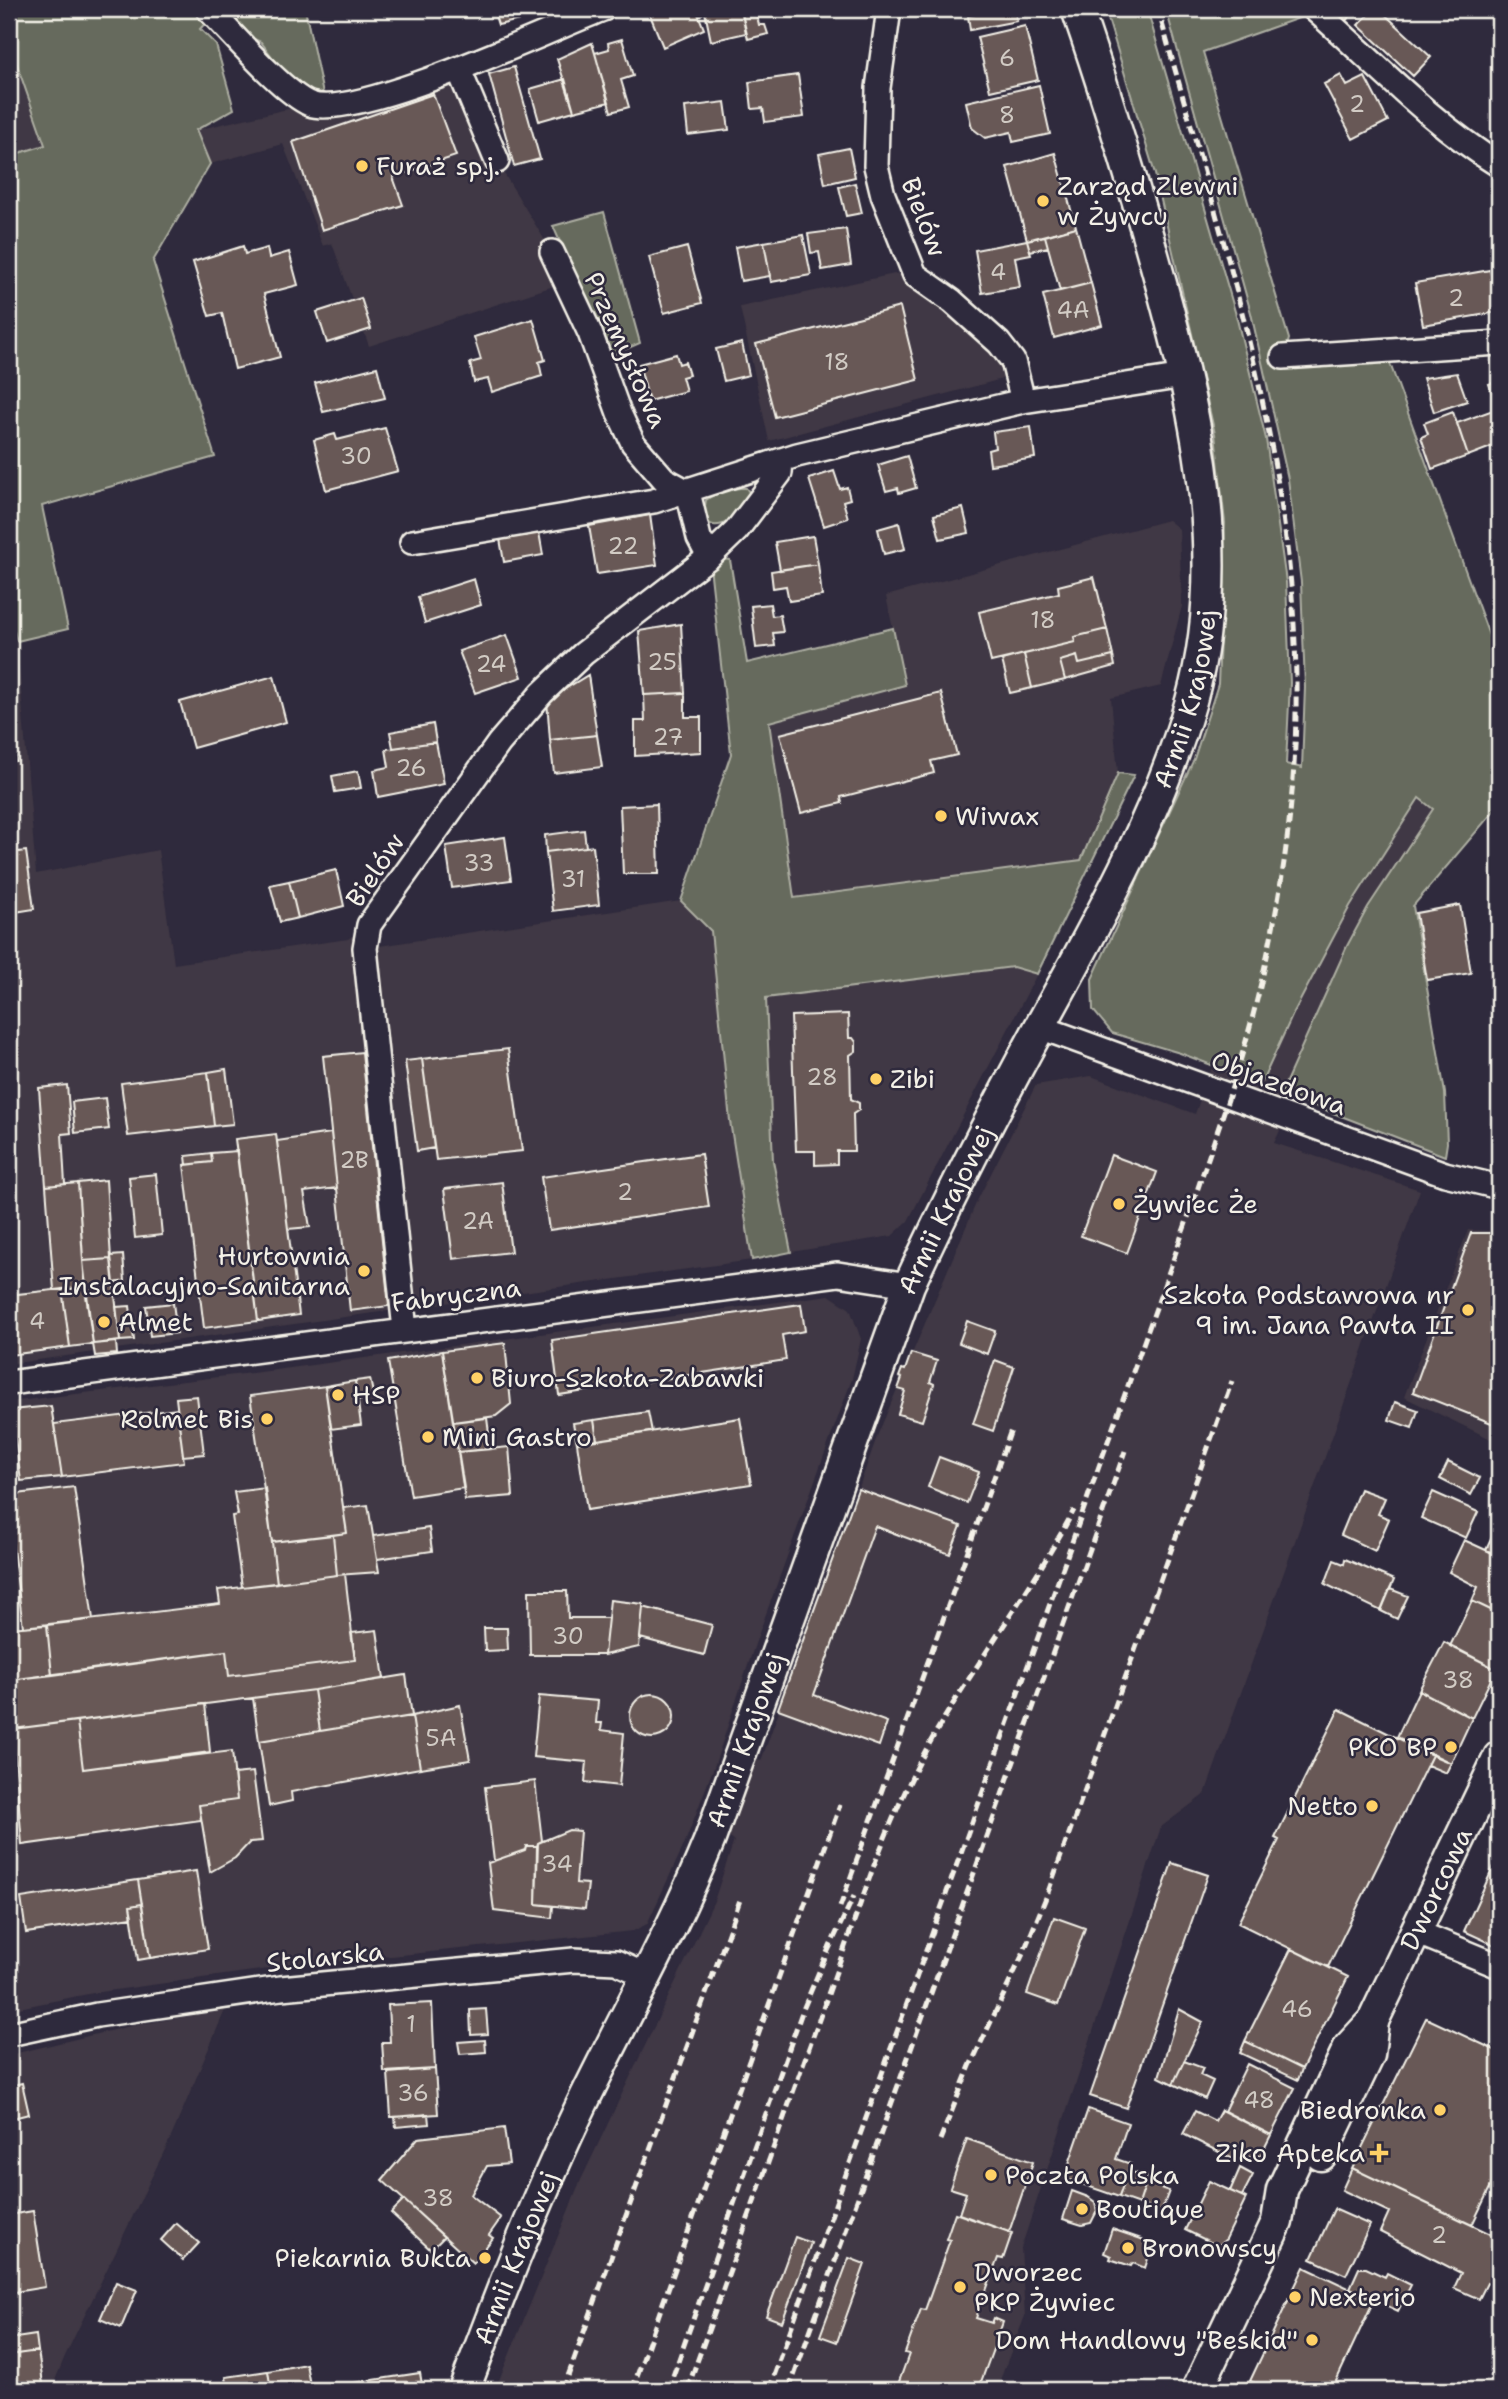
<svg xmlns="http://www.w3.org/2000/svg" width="1508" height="2399" font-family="'Shantell Sans',sans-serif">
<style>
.built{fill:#403844}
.green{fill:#666b5d;stroke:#adaea2;stroke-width:2}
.building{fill:#685856;stroke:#f4f1e8;stroke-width:2}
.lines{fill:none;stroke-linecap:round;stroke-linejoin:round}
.minor-casing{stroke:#f4f1e8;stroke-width:28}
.tertiary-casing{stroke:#f4f1e8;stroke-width:35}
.minor{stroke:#2f2a3d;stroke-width:23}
.tertiary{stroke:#2f2a3d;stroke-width:30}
.rail{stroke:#f4f1e8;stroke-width:5;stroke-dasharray:10 5;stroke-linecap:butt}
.poi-dot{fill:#ffd166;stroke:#2f2a3d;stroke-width:2.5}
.labels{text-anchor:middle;stroke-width:5;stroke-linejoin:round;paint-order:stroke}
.number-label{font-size:23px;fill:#d1cbc4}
.poi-label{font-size:26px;fill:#f4f1e8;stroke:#2f2a3d;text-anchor:start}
.street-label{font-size:26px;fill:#f4f1e8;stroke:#2f2a3d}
</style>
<rect width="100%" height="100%" fill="#2f2a3d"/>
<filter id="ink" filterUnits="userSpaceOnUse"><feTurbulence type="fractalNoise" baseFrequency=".0143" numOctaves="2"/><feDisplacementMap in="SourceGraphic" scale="14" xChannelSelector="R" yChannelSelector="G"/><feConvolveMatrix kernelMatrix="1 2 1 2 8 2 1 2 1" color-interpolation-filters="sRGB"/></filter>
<g filter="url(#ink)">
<path class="built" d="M9,42l36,103 -36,11z
M459,70l38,92 55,90 14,30 -197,64 -37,-103 -9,3 -40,-102 -73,20 -14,-34z
M904,272l11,3 102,100 -248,66 -29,-134z
M1168,520l11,9 3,77 -21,80 -50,12 7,75 -37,87 -287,38 -26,-176 137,-37 -19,-89z
M9,614l8,27 19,233 122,-24 16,114 174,-25 21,-14 -3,23 315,-47 30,30 19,190 22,139 -743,104z
M1260,764l165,29 39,26 -168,278 -22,46 146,47 -215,604 -44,33 -140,421 4,68 -29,74h-501l86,-210 133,-279 20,-60 -6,-4 29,-77 4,1 117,-327 99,-233 59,-116 55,-9 104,38 25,-70z
M1014,967l23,7 -129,247 -16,15 -101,16 -18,-91 -7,-164z
M1468,1230l31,1v212l-95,-46z
M829,1295l21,14 11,30 -9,40 -97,265 -40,120 -31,81 -37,79 -14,7 -358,37 -182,25 -84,17v-608l259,-31z
M225,2010l-53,125 -107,221 -14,34h-42v-335l121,-29z"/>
<path class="green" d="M9,9h296l18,85 -27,-5 -35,-47 -52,-23 -9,10 16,16 18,64 -38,21 14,34 -57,97 62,196 -173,49 26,123 -51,12 -8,-27v-458l36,-11 -36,-103z
M1105,9h42l89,306 30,124 20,143 4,101 -4,81 16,4 3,-81 -4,-105 -13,-103 -37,-166 -85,-304h131l8,7 -102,36 86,287 -9,30 108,-11 111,305v142l-86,101 32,187 2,50 -2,13 -164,-63 66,-147 21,-39 65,-98 -14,-11 -69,108 -57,108 -32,70 -81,-31 -68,-20 -19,-23 -1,-31 102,-220 24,-75 7,-161 -10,-89 -60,-260z
M604,212l36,131 -30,13 -57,-130z
M740,488h6l3,4c-4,30 -53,53 -43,8l14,-9z
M709,557l21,3 17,103 146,-35 12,57 -136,37 25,176 287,-38 37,-87 16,2 -97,199 -24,-7 -247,31 7,163 18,91 -39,8 -22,-139 -19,-190 -30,-30 50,-147z"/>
<path class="building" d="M493,9h42l2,7 -39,9z
M651,9h45l8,20 -41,18 -15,-37z
M696,9h45l5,24 -35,8 -6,-29 -6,4z
M741,9h38l1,1 -23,6 2,9h6l3,9 -20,5z
M973,9h41l3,12 -47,9 -2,-14 6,-1z
M1331,9h27l-14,13z
M1374,9h5l52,48 -18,19 -55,-51z
M1025,26l13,54 -48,11 -13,-54z
M622,39l11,37 -12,4 8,27 -18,5 -16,-59 14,-4 -1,-6z
M592,43l17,59 -35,9 -17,-52z
M514,67l26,92 -26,7 -25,-92z
M798,75l6,42 -39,5 -2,-14 -11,1 -3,-27z
M1341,75l6,11 18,-9 23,44 -35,18 -29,-55z
M565,79l9,32 -35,10 -9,-32z
M1039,85l11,49 -37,8 -2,-10 -26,6 -13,-10 -6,-26z
M433,94l23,62 -63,21 10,28 -81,25 -29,-88z
M725,102l4,28 -41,5 -3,-28z
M849,148l6,29 -30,7 -6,-30z
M1055,153l21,74 -49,13 -20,-73z
M855,183l7,30 -16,3 -7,-29z
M1076,227l15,56 -31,8 -15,-55z
M846,229l5,36 -29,5 -3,-18 -8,1 -3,-19z
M803,235l8,40 -40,7 -7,-40z
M1045,236l3,11 -18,4 -3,-11z
M1027,240l4,14 -16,3 5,30 -38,6 -7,-43z
M764,242l6,34 -29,5 -6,-34z
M243,246l2,8 22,-6 2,10 20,-6 9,33 -34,9 16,63 -45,12 -13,-56 -13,3 -16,-54z
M687,247l15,56 -38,10 -15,-56z
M1490,270l8,42 -75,13 -8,-42z
M1091,283l11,42 -48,13 -11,-43z
M361,298l10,31 -44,14 -10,-31z
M900,307l18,73 -143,37 -19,-73z
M533,319l12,41 -6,2 3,14 -50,16 -4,-13 -14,3 -4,-19 11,-3 -7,-23z
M742,343l7,32 -25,6 -8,-32z
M676,354l3,10 6,-2 4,13 -7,2 4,14 -37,10 -10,-37z
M377,367l8,31 -62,14 -8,-29z
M1457,373l10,28 -33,11 -11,-34z
M1499,381v33l-10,-30z
M1493,410l6,17v17l-31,12 -11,-33z
M1453,412l15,44 -36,13 -11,-32 7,-3 -4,-11z
M1031,427l4,31 -45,7 -2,-15 7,-2 -2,-16z
M385,428l13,43 -72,19 -12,-50 21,-6 2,6z
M907,456l9,32 -17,5 -1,-5 -12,3 -8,-26z
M834,471l6,18 7,-2 3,12 -7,2 5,17 -24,8 -15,-47z
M963,508l6,25 -29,6 -6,-24z
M650,515l7,50 -60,9 -8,-48z
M899,523l6,26 -21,5 -6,-25z
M539,532l4,23 -39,7 -4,-23z
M813,536l5,28 -38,6 -5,-28z
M818,564l4,32 -33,5 -3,-15 -13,2 -2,-17z
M1094,577l13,52 -33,8 1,5 -84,20 -12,-50 80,-19 -1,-7z
M474,579l7,26 -56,18 -7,-26z
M770,604l2,12 8,-1 3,17 -10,1 2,13 -19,2 -5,-42z
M681,624l4,69 -41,2 -5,-64z
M1107,629l6,27 -34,8 -2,-8 -17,5 5,19 -33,8 -8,-34 51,-12 -1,-5z
M507,635l15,42 -47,16 -16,-42z
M1024,654l8,34 -22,5 -8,-33z
M1077,656l2,8 34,-8 2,10 -50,14 -5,-19z
M588,675l9,60 -47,5 -3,-40z
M274,676l12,46 -93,26 -13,-46z
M685,693v24h16v35l-66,4v-35h10l-1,-26z
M941,693l16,62 -26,6 3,12 -93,24 1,6 -41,10 -21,-79z
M433,724l3,18 -43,6 -3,-16z
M597,735l5,32 -48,6 -4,-33z
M436,742l8,42 -66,13 -4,-27 15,-3 -3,-18z
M15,748l1,13 -7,1v-13z
M358,771l3,17 -26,4 -3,-16z
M657,804l2,70h-36l-3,-68z
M584,830l2,17 -40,5 -1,-17z
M505,837l6,43 -59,8 -6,-42z
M593,846l6,59 -46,6 -7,-59z
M26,851l8,58 -25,4v-60z
M336,870l8,36 -46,12 -9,-37z
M289,881l9,37 -18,4 -10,-37z
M1460,905l11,68 -44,7 -11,-67z
M848,1014l1,24h4l3,4v9l-6,4 1,44 8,4v7l-6,4 1,37h-17v13l-22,1v-14h-19l-5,-135z
M508,1049l14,102 -86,9 -14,-101z
M362,1052l27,254 -39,5 -27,-255z
M422,1059l12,89 -17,3 -12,-90z
M226,1069l7,55 -19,2 -6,-54z
M208,1072l6,54 -86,10 -7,-53z
M67,1085l4,48 -9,1 3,50 -19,2 -7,-98z
M105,1098l4,31 -34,4 -3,-31z
M331,1133l6,55 -33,4 6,35 -22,2 -11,-88z
M276,1134l23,181 -41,6 -23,-182z
M237,1151l21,170 -54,7 -20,-163 28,-3 -1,-9z
M211,1153l1,9 -25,3 -1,-9z
M701,1154l8,53 -160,23 -8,-53z
M1111,1155l46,17 -30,81 -46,-17z
M156,1174l6,61 -27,3 -6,-61z
M106,1180l5,79 -28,2 -5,-78z
M502,1182l9,70 -58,7 -9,-70z
M78,1183l7,105 -31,2 -8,-104z
M1471,1233h28v159l-6,15 6,2v17l-86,-34z
M123,1255l2,26 -11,2 -3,-27z
M111,1259l9,82 -27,3 -10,-83z
M85,1288l8,56 -23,3 -8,-58z
M62,1289l8,58 -61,8v-60z
M173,1303l4,30 -27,3 -4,-30z
M801,1304l4,27 -23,4 4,25 -227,35 -7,-55z
M130,1306l4,34 -14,1 -4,-34z
M967,1321l28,10 -8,23 -28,-11z
M116,1342l1,12 -22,2 -2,-12z
M505,1343l6,61 -15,12 -43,6 -11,-71z
M442,1351l22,137 -53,8 -23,-135z
M911,1353l26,8 -7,21 4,2 -12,37 -24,-7 7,-23 -7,-2 4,-11 -3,-1 3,-8 3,1z
M995,1360l19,7 -21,64 -20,-7z
M370,1379l4,19 -17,2 -2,-19z
M355,1381l6,44 -30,4 -6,-43z
M325,1386l22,147 -75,9 -22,-146z
M197,1396l7,58 -21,2 -7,-58z
M1395,1402l23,8 -6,18 -23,-8z
M51,1406l11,71 -41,4 -10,-71z
M177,1409l7,53 -122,15 -8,-53z
M648,1412l4,20 -55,8 -3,-20z
M487,1418l4,31 -33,3 -5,-30z
M740,1418l11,66 -164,26 -10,-67z
M594,1420l3,20 -20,3 -4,-20z
M509,1447l4,49 -48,4 -7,-48z
M939,1457l40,15 -12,31 -39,-16z
M1448,1462l32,16 -9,17 -31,-16z
M74,1487l19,132 -70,8 -14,-110v-22z
M265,1488l12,95 -35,4 -10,-71 6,-1 -4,-23z
M858,1489l103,37 -11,28 -75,-28 -61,169 73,27 -8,24 -101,-37z
M1360,1489l25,9 -7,16 11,5 -14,32 -34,-16z
M1433,1492l45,20 -12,26 -45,-20z
M368,1505l11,67 -42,3 -4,-40 14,-2 -4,-25z
M1499,1522v34l-13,-6z
M429,1528l3,23 -55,8 -4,-23z
M333,1535l4,40 -60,8 -5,-41z
M1464,1540l35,16v58l-27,-13 6,-14 -29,-15z
M1345,1559l49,21 -13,31 -56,-27 9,-24 10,4z
M345,1574l10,86 -126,16 -3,-25 -174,24 -5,-50 173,-21 -2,-14z
M1390,1589l18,7 -11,23 -16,-8z
M529,1591h38l1,27h40l-4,37h-74z
M610,1600l33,4v3l-4,40 -35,8z
M1472,1601l27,13v49l-3,6 -46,-23z
M643,1607l69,18 -8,30 -64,-17z
M47,1625l5,50 -43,5v-52z
M484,1628h23l1,22 -23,1z
M377,1630l7,49 -70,11 -301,39 -4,-49 217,-29 3,25 126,-16 -4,-27z
M1444,1642l52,27 -24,49 -53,-28z
M406,1675l6,41 -92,15 -6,-41z
M314,1690l6,41 -61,10 -6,-43z
M1419,1690l53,28 -21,45 -54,-26z
M630 1716a22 22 0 1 1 44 0a22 22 0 1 1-44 0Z
M539,1696l59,5 -2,22h6l-1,7 23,3 -5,53 -34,-4 2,-20 -54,-5z
M205,1704l5,48 -127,17 -6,-48z
M460,1705l10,55 -50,8 -8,-52z
M1339,1709l93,46 -104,212 -90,-44 41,-83 -4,-2z
M412,1716l8,52 -129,24 1,9 -23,5 -10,-65z
M77,1721l6,48 149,-18 5,49 -38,5 2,15 -179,25 -9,-116z
M1432,1755l19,8 -5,10 -19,-8z
M253,1772l9,69 -12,1 -15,16 -25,14 -11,-67 38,-5 -3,-26z
M535,1781l7,60 -4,2 -1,3h-11l-1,4 -31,11 -9,-74z
M569,1830l11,1 -4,52 12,1 -3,25 -49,-5 2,-61z
M526,1846h11l-1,58 17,2 -1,12 -58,-7 -6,-48 37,-13z
M1499,1855v92l-35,-16z
M1172,1863l36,12 -82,233 -36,-12z
M196,1871l12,78 -58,9 -12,-78z
M138,1880l4,24 -12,2 2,11 -106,16 -5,-35z
M142,1904l8,54 -12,2 -8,-54z
M1054,1917l31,11 -27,77 -31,-11z
M1291,1949l57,28 -46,92 -57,-28z
M432,2003l3,66 -51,3 -2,-30h8l-2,-37z
M486,2009l2,25 -17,1 -1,-25z
M1179,2009l24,13 -30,62 -14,-7z
M1426,2018l73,34v117l-27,56 -120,-57z
M485,2040l1,12 -26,2 -2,-12z
M1245,2041l57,28 -4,11 -58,-27z
M1184,2061l19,7 -3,7 13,6 -8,18 -32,-15z
M1247,2064l48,24 -24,47 -47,-24z
M435,2069l3,45 -47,3 -3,-44z
M22,2083l7,31 -20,5v-33z
M1088,2109l40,14 -12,36 15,5 -12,33 -55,-19z
M1221,2110l50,25 -10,20 -26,5 -52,-26 12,-23 20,10z
M428,2114l1,10 -33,3 -1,-10z
M504,2128l5,36 -22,2 -16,29 30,23 -12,17 4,3 -20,25 -91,-83 36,-42z
M967,2139l66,23 -24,70 -50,-18 7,-21 -16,-5z
M1240,2168l13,7 -11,21 -12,-5z
M1352,2168l147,70v41l-3,8 -9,-4 -8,16 -25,-11 7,-15 -81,-41 9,-20 -47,-22z
M1128,2171l20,6 -9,27 -20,-7z
M1209,2181l37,17 -20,41 -8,7 -33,-16z
M1146,2183l23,8 -8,21 -22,-8z
M1072,2191l16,6 7,5 2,9 -6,12 -9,2 -19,-6z
M404,2200l40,37 -13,13 -40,-37z
M1334,2209l36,16 -24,50 -35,-16z
M33,2211l12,76 -36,6v-78z
M955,2213l57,20 -9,26 -5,-1 -22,60 16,5 2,-5 9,4 -25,68h-9l-18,-6 -2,6h-53l13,-36 -4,-1 16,-44 4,1 25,-70 -4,-1z
M176,2223l23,20 -16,17 -22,-20z
M1112,2229l41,14 -8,25 -12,-5 -2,3 -21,-7 1,-3 -7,-3z
M795,2237l16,6 -29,79 -16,-6z
M849,2258l16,6 -28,78 -17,-6z
M1304,2267l70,33 -42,90 -19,-2 -1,2h-41l-21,-9z
M1359,2268h7l19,9 2,-4 24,12 -13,26 -48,-23z
M116,2282l21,8 -16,38 -21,-9z
M36,2335l2,16 -29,4v-16z
M38,2351l6,39h-35v-35z
M306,2364l5,26h-40l-3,-19z
M268,2371l3,19h-43l-2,-13z
M420,2373l3,17h-90v-4z
M1250,2381l21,9h-25z"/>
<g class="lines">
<defs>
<path id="minor" d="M208,9c23,23 75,84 102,95 46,17 241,-75 293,-95
M889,9l-11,79 -2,78 7,29 32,80 37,26 47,42 14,18 10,40
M1314,9c60,53 117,114 185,156
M459,70l38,91
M552,252l38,81 29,80 14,30 31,36 24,13 11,46 10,19
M1283,357l216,-14
M412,542l242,-41 143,-46 226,-54 161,-25
M1040,1027l405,147 54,13
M405,1330l-40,-382 4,-23 130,-182 43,-50 41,-39 126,-97 27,-26 44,-58 1,-12
M9,1383l829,-109 71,11
M1416,1932l83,34
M9,2034l88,-19 184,-27 293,-28 42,2 31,14"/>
<g id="tertiary">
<path d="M1321,2155l48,-100 4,-34"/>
<path id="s1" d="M464,2390c36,-96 73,-192 117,-284 43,-89 92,-175 129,-267l199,-554c41,-89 86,-176 133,-262 57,-104 116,-208 149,-322 43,-154 -1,-315 -43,-464 -22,-77 -45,-153 -71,-228"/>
<path id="s2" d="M1197,2390l80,-168 5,-32 67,-143 24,-26 126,-264"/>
</g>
</defs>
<use href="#minor" class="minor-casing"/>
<use href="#tertiary" class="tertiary-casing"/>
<use href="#minor" class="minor"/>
<use href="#tertiary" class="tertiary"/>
<path class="rail" d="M840,1907l171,-477
M940,2140l30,-74 52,-110 25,-61 185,-514
M563,2390l177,-490
M632,2390l208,-585
M668,2390l134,-378 24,-57 28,-59
M687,2390l186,-522c18,-47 38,-93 63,-136 44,-75 97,-145 138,-222
M769,2390c106,-298 213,-595 319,-893 35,-98 71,-196 105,-294 17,-52 36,-103 51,-155 34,-119 54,-245 52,-369 -3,-230 -77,-450 -138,-670
M789,2390l336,-939"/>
</g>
</g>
<g class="poi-dot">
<circle cx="362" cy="166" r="7"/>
<circle cx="1043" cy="201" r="7"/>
<circle cx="941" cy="816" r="7"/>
<circle cx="876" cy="1079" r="7"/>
<circle cx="1119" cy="1204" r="7"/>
<circle cx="364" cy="1271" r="7"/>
<circle cx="1468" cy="1310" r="7"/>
<circle cx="104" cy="1322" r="7"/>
<circle cx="477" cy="1378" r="7"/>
<circle cx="338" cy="1395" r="7"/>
<circle cx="267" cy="1419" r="7"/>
<circle cx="428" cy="1437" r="7"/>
<circle cx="1451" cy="1747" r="7"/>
<circle cx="1372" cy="1806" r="7"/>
<circle cx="1440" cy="2110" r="7"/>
<path d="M1375.5 2142.5h7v7h7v7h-7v7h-7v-7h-7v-7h7z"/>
<circle cx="991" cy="2175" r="7"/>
<circle cx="1082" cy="2209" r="7"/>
<circle cx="1128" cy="2248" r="7"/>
<circle cx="485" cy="2258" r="7"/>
<circle cx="960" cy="2287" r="7"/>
<circle cx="1295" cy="2297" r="7"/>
<circle cx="1312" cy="2340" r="7"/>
</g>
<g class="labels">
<g class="number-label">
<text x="1007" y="66">6</text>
<text x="1357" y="112">2</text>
<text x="1007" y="123">8</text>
<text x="998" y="280">4</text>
<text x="1456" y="306">2</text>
<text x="1073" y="318">4A</text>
<text x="837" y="370">18</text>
<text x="356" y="464">30</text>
<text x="623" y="554">22</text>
<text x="1043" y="628">18</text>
<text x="662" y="670">25</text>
<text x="491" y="672">24</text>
<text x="668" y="745">27</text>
<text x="411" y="776">26</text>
<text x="479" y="871">33</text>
<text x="573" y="887">31</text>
<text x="822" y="1085">28</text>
<text x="354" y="1168">2B</text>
<text x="625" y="1200">2</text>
<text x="478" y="1229">2A</text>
<text x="37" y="1329">4</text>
<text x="568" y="1644">30</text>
<text x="1458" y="1688">38</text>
<text x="441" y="1746">5A</text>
<text x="557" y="1872">34</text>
<text x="1297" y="2017">46</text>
<text x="411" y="2032">1</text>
<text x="413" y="2101">36</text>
<text x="1259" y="2108">48</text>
<text x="438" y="2206">38</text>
<text x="1439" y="2243">2</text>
</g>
<g class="poi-label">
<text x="376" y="175">Furaż sp.j.</text>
<text x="1057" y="195">Zarząd Zlewni<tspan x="1057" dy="30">w Żywcu</tspan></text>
<text x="955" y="825">Wiwax</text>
<text x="890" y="1088">Zibi</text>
<text x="1133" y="1213">Żywiec Że</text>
<text x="350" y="1265" text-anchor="end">Hurtownia<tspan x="350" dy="30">Instalacyjno-Sanitarna</tspan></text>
<text x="1454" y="1304" text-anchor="end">Szkoła Podstawowa nr<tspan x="1454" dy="30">9 im. Jana Pawła II</tspan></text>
<text x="118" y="1331">Almet</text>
<text x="491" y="1387">Biuro-Szkoła-Zabawki</text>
<text x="352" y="1404">HSP</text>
<text x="253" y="1428" text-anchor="end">Rolmet Bis</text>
<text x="442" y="1446">Mini Gastro</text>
<text x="1437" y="1756" text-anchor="end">PKO BP</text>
<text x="1358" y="1815" text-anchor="end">Netto</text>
<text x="1426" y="2119" text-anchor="end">Biedronka</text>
<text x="1365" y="2162" text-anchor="end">Ziko Apteka</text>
<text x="1005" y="2184">Poczta Polska</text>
<text x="1096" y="2218">Boutique</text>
<text x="1142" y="2257">Bronowscy</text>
<text x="471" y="2267" text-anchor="end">Piekarnia Bukta</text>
<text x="974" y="2281">Dworzec<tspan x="974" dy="30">PKP Żywiec</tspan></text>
<text x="1309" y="2306">Nexterio</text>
<text x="1298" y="2349" text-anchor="end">Dom Handlowy "Beskid"</text>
</g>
<g class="street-label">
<text transform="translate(924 217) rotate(69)" y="9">Bielów</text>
<text transform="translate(626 350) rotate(66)" y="9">Przemysłowa</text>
<text dy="9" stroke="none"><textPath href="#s1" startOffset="1843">Armii Krajowej</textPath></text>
<text transform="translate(375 870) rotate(-56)" y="9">Bielów</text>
<text transform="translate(1279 1083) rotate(20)" y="9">Objazdowa</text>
<text dy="9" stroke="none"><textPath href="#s1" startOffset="1276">Armii Krajowej</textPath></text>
<text transform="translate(456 1295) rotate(-7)" y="9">Fabryczna</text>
<text dy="9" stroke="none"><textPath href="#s1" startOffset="709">Armii Krajowej</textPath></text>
<text dy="9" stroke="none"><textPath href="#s2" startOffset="558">Dworcowa</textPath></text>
<text transform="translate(325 1957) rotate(-6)" y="9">Stolarska</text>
<text dy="9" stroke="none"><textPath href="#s1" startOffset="142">Armii Krajowej</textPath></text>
</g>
</g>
<rect width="1508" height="2399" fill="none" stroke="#2f2a3d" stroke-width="35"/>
<rect x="18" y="18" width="1473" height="2364" fill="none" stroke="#f4f1e8" stroke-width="2.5" filter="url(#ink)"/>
</svg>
